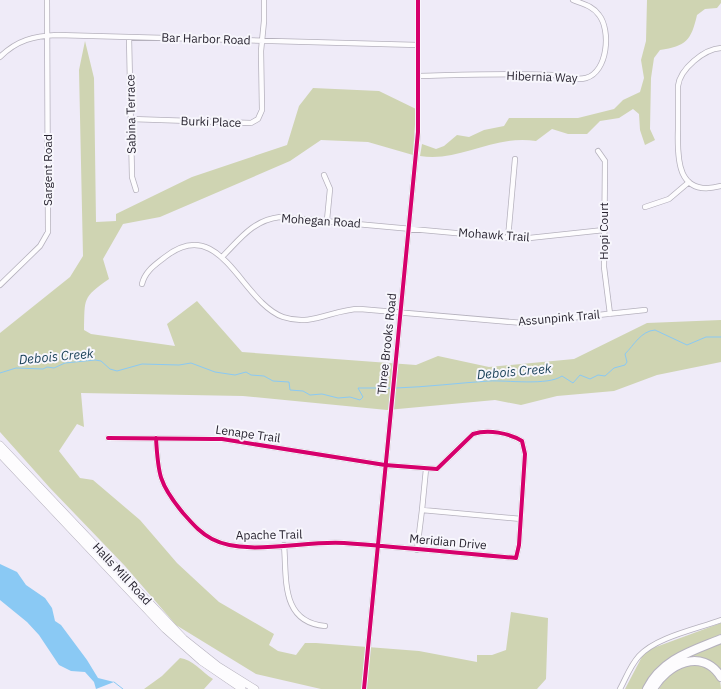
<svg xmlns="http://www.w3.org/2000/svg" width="721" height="689" font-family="'IBM Plex Sans',sans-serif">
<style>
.green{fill:#cfd4b2}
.water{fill:#8ac9f4}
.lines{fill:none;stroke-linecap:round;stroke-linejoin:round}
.stream{stroke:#8ac9f4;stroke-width:1}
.minor-casing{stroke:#b5b1bd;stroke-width:6}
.primary-casing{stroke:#b5b1bd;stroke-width:8}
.motorway-casing{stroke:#b5b1bd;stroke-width:10}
.minor{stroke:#fdfcfe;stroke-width:4.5}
.primary{stroke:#fdfcfe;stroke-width:7}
.motorway{stroke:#fdfcfe;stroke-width:8}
.cycleway-casing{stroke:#f7f6fc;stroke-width:6}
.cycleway{stroke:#d6006c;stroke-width:4}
.labels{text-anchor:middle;stroke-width:4;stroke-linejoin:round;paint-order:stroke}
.street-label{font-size:12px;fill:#282430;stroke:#f7f6fc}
.water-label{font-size:13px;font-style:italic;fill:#1b4259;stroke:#f7f6fc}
</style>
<rect width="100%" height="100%" fill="#efebf8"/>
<path class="green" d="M647,0h74v3l-4,5 -12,1 -8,6c-6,26 -11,31 -37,35l-6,8 -3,20 -1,51 5,11 -10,5 -5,-15 -1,-16 -6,-5 -14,9 -19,3 -13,13h-19l-16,-5 -16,12c-42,-7 -78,22 -116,15l2,-12 14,5 8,-3 13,-11 12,2 15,-7 20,-4 5,-8h69l36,-9 9,-9 17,-8 4,-14 -3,-18 5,-19z
M85,41l9,37 2,144 20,-1v-7l76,-37 95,-32 12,-39 14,-18 66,3 37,18 -3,46 -45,-13 -47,-2 -31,21 -130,56 -37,7 -20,35 6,20c-27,19 -24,19 -25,51l7,4 84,12 -8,-22 30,-23 45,51 174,13 22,-9 51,11 85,-8 73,-36 74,-3v42l-64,13 -43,16 -57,5 -36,9 -26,-5 -108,10 -144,-14 -162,-3 3,34 -7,-3 -18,27 21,27 13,2 47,40 37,43 42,39 55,32 -5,11 9,6 18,4 9,-12h11l103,8 58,11v-7h15l14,-5 5,-38 37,6 -2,61 -9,10h-216l-65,-15 -80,-49 -51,-59 -75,-78 -50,-56v-99l70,-56 13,-21 -4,-186z
M721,623v11c-29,13 -64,24 -78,55h-18l20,-38z
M721,642v27l-17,-11 -15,-3z
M180,658c12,1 22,14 33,21l-9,10h-60l18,-13z
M689,664c16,2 32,5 32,25h-62l9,-14z"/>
<path class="water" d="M0,564l17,8 9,13 19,13 7,10 3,13 6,4 26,35 11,18 16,4 -18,7 -2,-7 -9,-10 -14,-1 -12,-6 -20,-30 -12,-13 -27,-22z"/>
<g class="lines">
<path class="stream" d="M0,373l16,-5 27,1 4,-2 7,1 11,-5 30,-3 6,1 9,8 7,2 25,-7 37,1 12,-2 24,9 20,3 11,-3 5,3 13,1 9,5 16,1 1,8 13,1 7,4 12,-1 16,4 12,-1 10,3 3,-3 -5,-9h32
M396,388c31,-1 62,-5 93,-7 17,-1 59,5 73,-5l11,7 7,-8 10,4 8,-4 7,1 9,-8 11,-3 2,-3 -2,-8c9,-9 16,-23 30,-24l32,15 19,-8h15
M114,682l9,7"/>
<defs>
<path id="minor" d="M129,37l3,140 4,13
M721,48c-17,1 -41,21 -43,38 0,15 0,29 0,43 -1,30 -1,69 43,57
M0,57c17,-17 34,-21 57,-22l361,10
M418,76c45,-1 90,-3 135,-1 10,1 22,6 33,3 22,-6 25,-48 13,-63 -6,-9 -16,-11 -26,-15
M131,119l120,4 7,-4 4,-9 -1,-59 3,-30v-21
M598,151l7,10 -1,106 6,47
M324,175l6,14 -3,31
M645,207l24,-8 20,-17
M508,238l7,-79
M223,256c17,-17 30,-36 57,-39l240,22 84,-9
M142,284c3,-13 13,-19 23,-27 56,-44 76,45 118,60 30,10 49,-8 77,-8l163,14 122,-13
M0,285l40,-39 8,-14 -1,-232
M108,438l106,1h8l163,26 52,4 36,-35c15,-5 36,-1 49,7l3,13 -6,91 -3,13c-58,-5 -115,-11 -172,-15 -39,-3 -98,14 -132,-4 -12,-6 -20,-16 -29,-26 -24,-29 -25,-39 -27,-75
M426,469l-4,41 99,9
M284,545c3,33 -4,77 41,81
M417,550l5,-40
M364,689l54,-557v-132
M620,689c6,-11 10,-23 19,-33 17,-19 58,-27 82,-36"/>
<path id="primary" d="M0,445l184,194 34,27 37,23
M0,454l165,175 36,32 41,28"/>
<path id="motorway" d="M647,689c15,-30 45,-38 74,-50
M653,689c14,-25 49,-42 68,-12"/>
</defs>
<use href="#minor" class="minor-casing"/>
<use href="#primary" class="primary-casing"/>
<use href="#motorway" class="motorway-casing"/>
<use href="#minor" class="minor"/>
<use href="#primary" class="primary"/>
<use href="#motorway" class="motorway"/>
<defs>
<path id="cycleway" d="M108,438l106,1h8l163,26 52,4 36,-35c15,-5 36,-1 49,7l3,13 -6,91 -3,13c-58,-5 -115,-11 -172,-15 -39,-3 -98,14 -132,-4 -12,-6 -20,-16 -29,-26 -24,-29 -25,-39 -27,-75
M364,689l54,-557v-132"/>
</defs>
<use href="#cycleway" class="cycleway-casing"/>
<use href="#cycleway" class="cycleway"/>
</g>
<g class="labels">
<g class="street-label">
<text transform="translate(206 39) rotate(2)" y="4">Bar Harbor Road</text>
<text transform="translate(542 77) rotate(2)" y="4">Hibernia Way</text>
<text transform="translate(131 114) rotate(-91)" y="4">Sabina Terrace</text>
<text transform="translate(211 122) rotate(2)" y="4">Burki Place</text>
<text transform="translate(48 170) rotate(-90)" y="4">Sargent Road</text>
<text transform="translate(321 221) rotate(4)" y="4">Mohegan Road</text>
<text transform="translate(604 231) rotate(-90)" y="4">Hopi Court</text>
<text transform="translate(494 235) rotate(4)" y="4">Mohawk Trail</text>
<text transform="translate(559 318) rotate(-5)" y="4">Assunpink Trail</text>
<text transform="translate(387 344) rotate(-84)" y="4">Three Brooks Road</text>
<text transform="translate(248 434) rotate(8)" y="4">Lenape Trail</text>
<text transform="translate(269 535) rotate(-1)" y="4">Apache Trail</text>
<text transform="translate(448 542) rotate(5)" y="4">Meridian Drive</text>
<text transform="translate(122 574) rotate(47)" y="4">Halls Mill Road</text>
</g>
<g class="water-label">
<text transform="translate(56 356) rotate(-5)" y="5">Debois Creek</text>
<text transform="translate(514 371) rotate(-5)" y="5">Debois Creek</text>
</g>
</g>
</svg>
